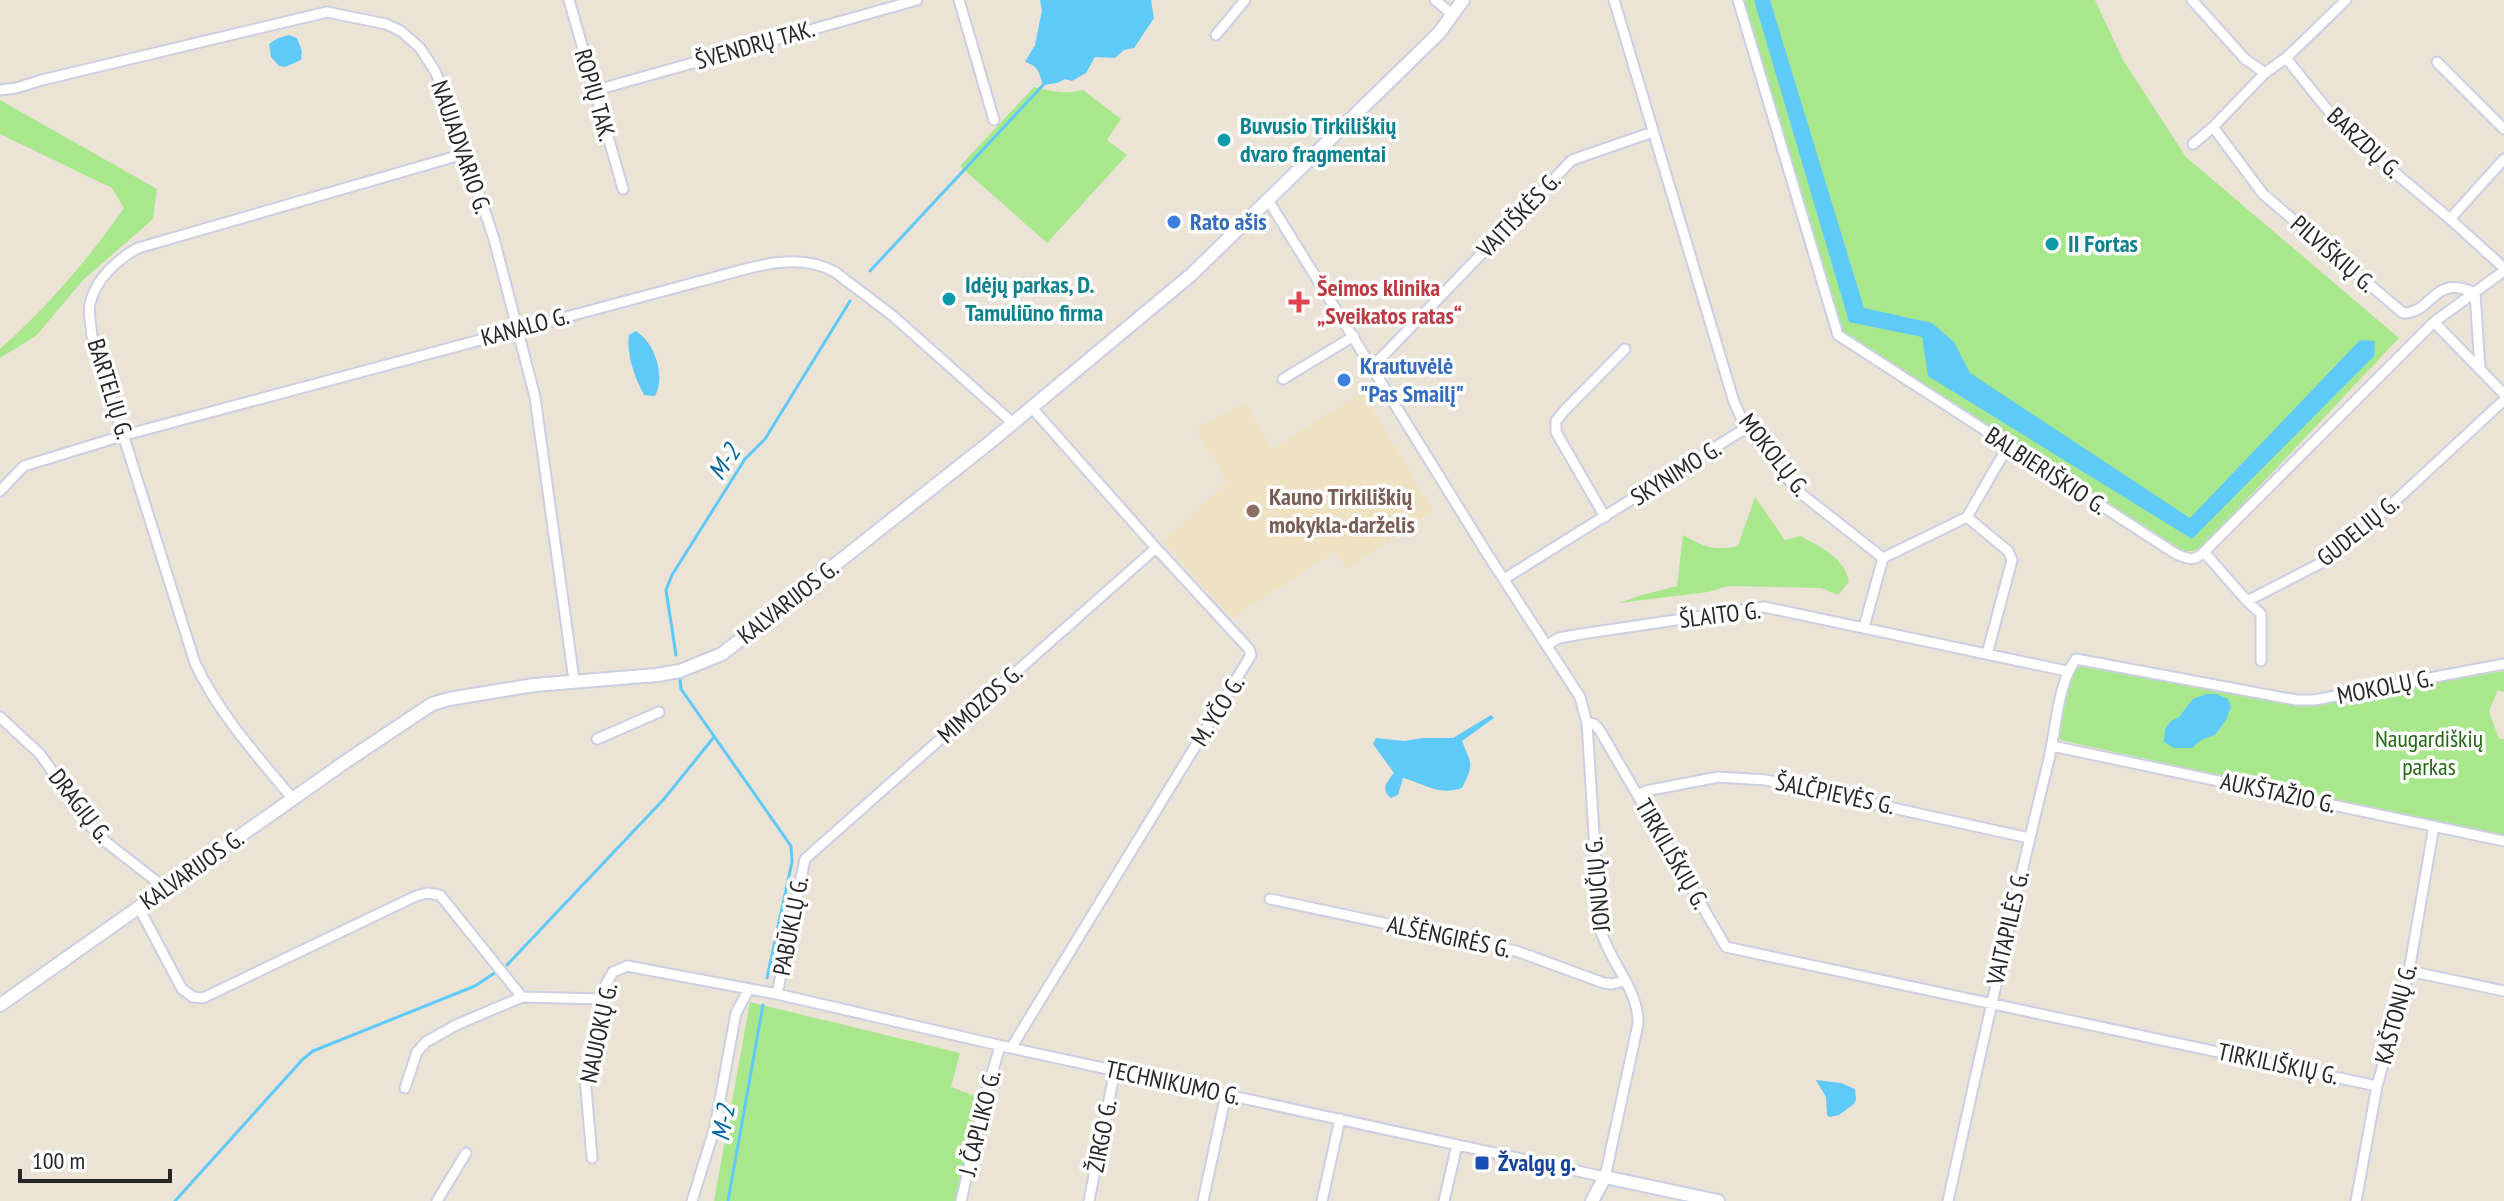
<svg xmlns="http://www.w3.org/2000/svg" width="2504" height="1201" font-family="'PT Sans Narrow',sans-serif">
<style>
.education{fill:#efe2c3}
.green{fill:#a9e78d}
.water{fill:#5fcaf8}
.lines{fill:none;stroke-linecap:round;stroke-linejoin:round}
.stream{stroke:#5fcaf8;stroke-width:3}
.street-casing{stroke:#cccfe2;stroke-width:13}
.secondary-casing{stroke:#cccfe2;stroke-width:16}
.street{stroke:#fff;stroke-width:9}
.secondary{stroke:#fff;stroke-width:12}
.culture-dot{fill:#0f9aa8;stroke:#fff;stroke-width:3}
.shop-dot{fill:#3f7fe0;stroke:#fff;stroke-width:3}
.health-dot{fill:#e0444e;stroke:#fff;stroke-width:3}
.education-dot{fill:#8d6e63;stroke:#fff;stroke-width:3}
.transit-dot{fill:#1a4fb4;stroke:#fff;stroke-width:3}
.labels{text-anchor:middle;stroke-width:7;stroke-linejoin:round;paint-order:stroke}
.street-label{font-size:24px;fill:#272727;stroke:#fff}
.culture-label{font-size:24px;font-weight:bold;fill:#0d838f;stroke:#fff;text-anchor:start}
.shop-label{font-size:24px;font-weight:bold;fill:#366cbe;stroke:#fff;text-anchor:start}
.health-label{font-size:24px;font-weight:bold;fill:#be3a42;stroke:#fff;text-anchor:start}
.education-label{font-size:24px;font-weight:bold;fill:#785e54;stroke:#fff;text-anchor:start}
.park-label{font-size:24px;fill:#226813;stroke:#fff}
.transit-label{font-size:24px;font-weight:bold;fill:#164399;stroke:#fff;text-anchor:start}
.water-label{font-size:26px;font-style:italic;fill:#02649f;stroke:#fff}
</style>
<rect width="100%" height="100%" fill="#ebe3d6"/>
<path class="education" d="M1362,392l71,119 -86,58 -13,-17 -102,66 -69,-77 65,-59 -33,-53 50,-27 26,48z"/>
<path class="green" d="M1744,0h351l28,60 63,97 213,181 -196,208 -10,5h-10l-341,-220z
M1034,87c17,4 31,8 49,3l38,29 -14,21 20,15 -80,88 -87,-77z
M0,100l157,89 -4,30 -70,61 -47,56 -36,22v-9c48,-43 87,-88 124,-141l-12,-20 -112,-54z
M1755,497l30,43 15,-4c21,11 45,22 49,46l-11,13 -17,-7 -93,-2 -20,6 -89,11 23,-8 35,-9 6,-51c22,12 30,16 55,11z
M2090,664l211,42 203,-35v21l-6,-2 -9,21 10,28h5v99l-444,-98 -2,-7 13,-62 6,-6z
M750,1002l210,51 -9,34 29,11 -23,103h-243z"/>
<path class="water" d="M1040,0h111l3,18 -20,30 -10,2 -9,8 -20,-1 -9,16 -14,8 -7,-2 -8,4 -14,2c-4,-12 -4,-19 -18,-23l10,-17 7,-35z
M1754,0h16l94,308 68,15 22,19 16,31 220,145 170,-178 15,1 -1,15 -182,183 -264,-163 -6,-39 -73,-15z
M289,35l8,3 5,13 -1,9 -16,7 -6,-1 -8,-9 -2,-13 9,-6z
M636,331c19,12 30,45 19,65l-11,-1c-9,-17 -18,-41 -15,-60z
M2206,694h10l12,5 3,8 -5,13 -11,15 -14,5 -9,8h-18l-10,-6 1,-13 6,-8 8,-4 14,-18z
M1491,715l3,3 -32,23c9,23 13,22 0,47 -25,8 -36,-4 -59,-10l-5,17 -7,3c-11,-9 -4,-16 3,-25l-21,-29 3,-6 28,3 19,-3h30z
M1816,1080l25,3 14,6 1,10 -2,5 -15,11 -9,2 -3,-2 -1,-18z"/>
<g class="lines">
<path class="stream" d="M870,271l174,-187
M676,655l-10,-65 6,-15 73,-116 20,-20 85,-138
M680,679l1,10 110,157 1,16 -25,116
M507,965l157,-166 50,-62
M175,1201l128,-142 10,-8 162,-65 21,-14
M728,1201l35,-196"/>
<defs>
<path id="street" d="M569,0l54,189
M959,0l35,120
M1435,0l18,15
M1614,0l120,402 12,26 53,64 84,66 84,-41 41,34 4,9 -25,94
M1738,0l100,335 338,219c12,5 18,8 28,-2l230,-230 70,-51
M2192,0l53,59 20,14
M1216,35l29,-35
M2286,58l57,71 107,90 54,49
M2437,62l67,67
M0,90l16,-2 26,-8 285,-68 59,12 15,7 19,17 15,23 15,36 44,132 41,158 39,283
M593,91l324,-91
M2213,127l50,67 140,119c30,1 29,-40 72,-20l5,75
M2193,144l20,-17 52,-54 21,-15 60,-58
M2450,219l54,-60
M2434,322l70,72
M1372,364l9,-6 191,-198 81,-28
M1283,379l71,-43
M0,491l24,-25 101,-31 572,-153c43,-10 96,-34 138,-10l58,44 120,107
M1605,517l-49,-85v-11l8,-10 61,-62
M1967,517l41,-71
M2204,552l43,49 74,-38 30,-21 153,-142
M1504,579l242,-151
M2247,601l14,13v47
M1864,627l19,-69
M1547,645l12,-7 22,-4 183,-27 303,64
M0,717l40,37 57,81 68,53
M1587,723l7,1 5,5 127,218 651,139
M597,739l62,-27
M2052,746l452,95
M1639,795l7,-4 72,-14 48,3 263,58
M293,799c-36,-43 -74,-85 -98,-136l-103,-327c-1,-11 -4,-22 -2,-32 5,-25 28,-45 48,-56l326,-94
M1270,899l246,52 88,32 8,1 12,-3
M139,908l43,81 11,8 10,1 213,-102 11,-3 13,2 82,102
M2409,971l95,20
M777,994l28,-135 351,-311
M1011,1048l240,-393 -2,-6 -93,-101 -124,-140
M405,1088l12,-36 9,-10 30,-17 66,-28 79,2
M592,1158l-7,-81 21,-93 7,-12 14,-6 150,28 234,54 594,129 33,-153c1,-35 -29,-62 -38,-96l-13,-205 -7,-26 -92,-142 -220,-355
M437,1201l29,-48
M692,1201l23,-74 21,-114 13,-24
M961,1201l25,-107 14,-48
M1089,1201l26,-131
M1203,1201l23,-107
M1322,1201l18,-82
M1444,1201l13,-56
M1948,1201c32,-146 64,-292 100,-438 8,-31 9,-79 28,-104l220,41h18l190,-36
M2356,1201l21,-115 32,-115 25,-145"/>
<path id="secondary" d="M0,1005l345,-243 87,-58 17,-5 85,-14 123,-10 23,-4 42,-17 267,-211 203,-169 247,-241 24,-33
M1592,1201l13,-24 113,24"/>
</defs>
<use href="#street" class="street-casing"/>
<use href="#secondary" class="secondary-casing"/>
<use href="#street" class="street"/>
<use href="#secondary" class="secondary"/>
</g>
<g class="culture-dot">
<circle cx="1224" cy="140" r="8"/>
<circle cx="2052" cy="244" r="8"/>
<circle cx="949" cy="299" r="8"/>
</g>
<g class="shop-dot">
<circle cx="1174" cy="222" r="8"/>
<circle cx="1344" cy="380" r="8"/>
</g>
<path class="health-dot" d="M1295 290h8v8h8v8h-8v8h-8v-8h-8v-8h8z"/>
<circle class="education-dot" cx="1253" cy="511" r="8"/>
<rect class="transit-dot" x="1474" y="1155" width="16" height="16" rx="4"/>
<g class="labels">
<g class="street-label">
<text transform="translate(755 45) rotate(-16)" y="8">ŠVENDRŲ TAK.</text>
<text transform="translate(595 95) rotate(74)" y="8">ROPIŲ TAK.</text>
<text transform="translate(2364 143) rotate(43)" y="8">BARZDŲ G.</text>
<text transform="translate(461 147) rotate(71)" y="8">NAUJADVARIO G.</text>
<text transform="translate(1519 215) rotate(-46)" y="8">VAITIŠKĖS G.</text>
<text transform="translate(2333 254) rotate(41)" y="8">PILVIŠKIŲ G.</text>
<text transform="translate(525 327) rotate(-15)" y="8">KANALO G.</text>
<text transform="translate(110 389) rotate(73)" y="8">BARTELIŲ G.</text>
<text transform="translate(1774 455) rotate(52)" y="8">MOKOLŲ G.</text>
<text transform="translate(2046 471) rotate(33)" y="8">BALBIERIŠKIO G.</text>
<text transform="translate(1676 473) rotate(-32)" y="8">SKYNIMO G.</text>
<text transform="translate(2358 531) rotate(-39)" y="8">GUDELIŲ G.</text>
<text transform="translate(788 602) rotate(-38)" y="8">KALVARIJOS G.</text>
<text transform="translate(1720 615) rotate(-7)" y="8">ŠLAITO G.</text>
<text transform="translate(2385 687) rotate(-11)" y="8">MOKOLŲ G.</text>
<text transform="translate(980 704) rotate(-42)" y="8">MIMOZOS G.</text>
<text transform="translate(1218 711) rotate(-58)" y="8">M. YČO G.</text>
<text transform="translate(2278 793) rotate(12)" y="8">AUKŠTAŽIO G.</text>
<text transform="translate(1835 794) rotate(12)" y="8">ŠALČPIEVĖS G.</text>
<text transform="translate(80 806) rotate(52)" y="8">DRAGIŲ G.</text>
<text transform="translate(1672 854) rotate(60)" y="8">TIRKILIŠKIŲ G.</text>
<text transform="translate(192 870) rotate(-35)" y="8">KALVARIJOS G.</text>
<text transform="translate(1598 884) rotate(-95)" y="8">JONUČIŲ G.</text>
<text transform="translate(791 926) rotate(-79)" y="8">PABŪKLŲ G.</text>
<text transform="translate(2008 928) rotate(-77)" y="8">VAITAPILĖS G.</text>
<text transform="translate(1449 937) rotate(12)" y="8">ALŠĖNGIRĖS G.</text>
<text transform="translate(2396 1014) rotate(-75)" y="8">KAŠTONŲ G.</text>
<text transform="translate(599 1033) rotate(-78)" y="8">NAUJOKŲ G.</text>
<text transform="translate(2278 1064) rotate(12)" y="8">TIRKILIŠKIŲ G.</text>
<text transform="translate(1173 1083) rotate(12)" y="8">TECHNIKUMO G.</text>
<text transform="translate(980 1123) rotate(-76)" y="8">J. ČAPLIKO G.</text>
<text transform="translate(1102 1136) rotate(-79)" y="8">ŽIRGO G.</text>
</g>
<g class="culture-label">
<text x="1240" y="134">Buvusio Tirkiliškių<tspan x="1240" dy="28">dvaro fragmentai</tspan></text>
<text x="2068" y="252">II Fortas</text>
<text x="965" y="293">Idėjų parkas, D.<tspan x="965" dy="28">Tamuliūno firma</tspan></text>
</g>
<g class="shop-label">
<text x="1190" y="230">Rato ašis</text>
<text x="1360" y="374">Krautuvėlė<tspan x="1360" dy="28">"Pas Smailį"</tspan></text>
</g>
<g class="health-label">
<text x="1317" y="296">Šeimos klinika<tspan x="1317" dy="28">„Sveikatos ratas“</tspan></text>
</g>
<g class="education-label">
<text x="1269" y="505">Kauno Tirkiliškių<tspan x="1269" dy="28">mokykla-darželis</tspan></text>
</g>
<g class="park-label">
<text x="2429" y="747">Naugardiškių<tspan x="2429" dy="28">parkas</tspan></text>
</g>
<g class="transit-label">
<text x="1498" y="1171">Žvalgų g.</text>
</g>
<g class="water-label">
<text transform="translate(724 462) rotate(-57)" y="9">M-2</text>
<text transform="translate(723 1123) rotate(-80)" y="9">M-2</text>
</g>
</g>
<path d="M20 1169v12h150v-12" fill="none" stroke="#272727" stroke-width="4"/>
<text x="32" y="1169" font-size="24" fill="#272727" stroke="#ffffff" stroke-width="6" paint-order="stroke">100 m</text>
</svg>
